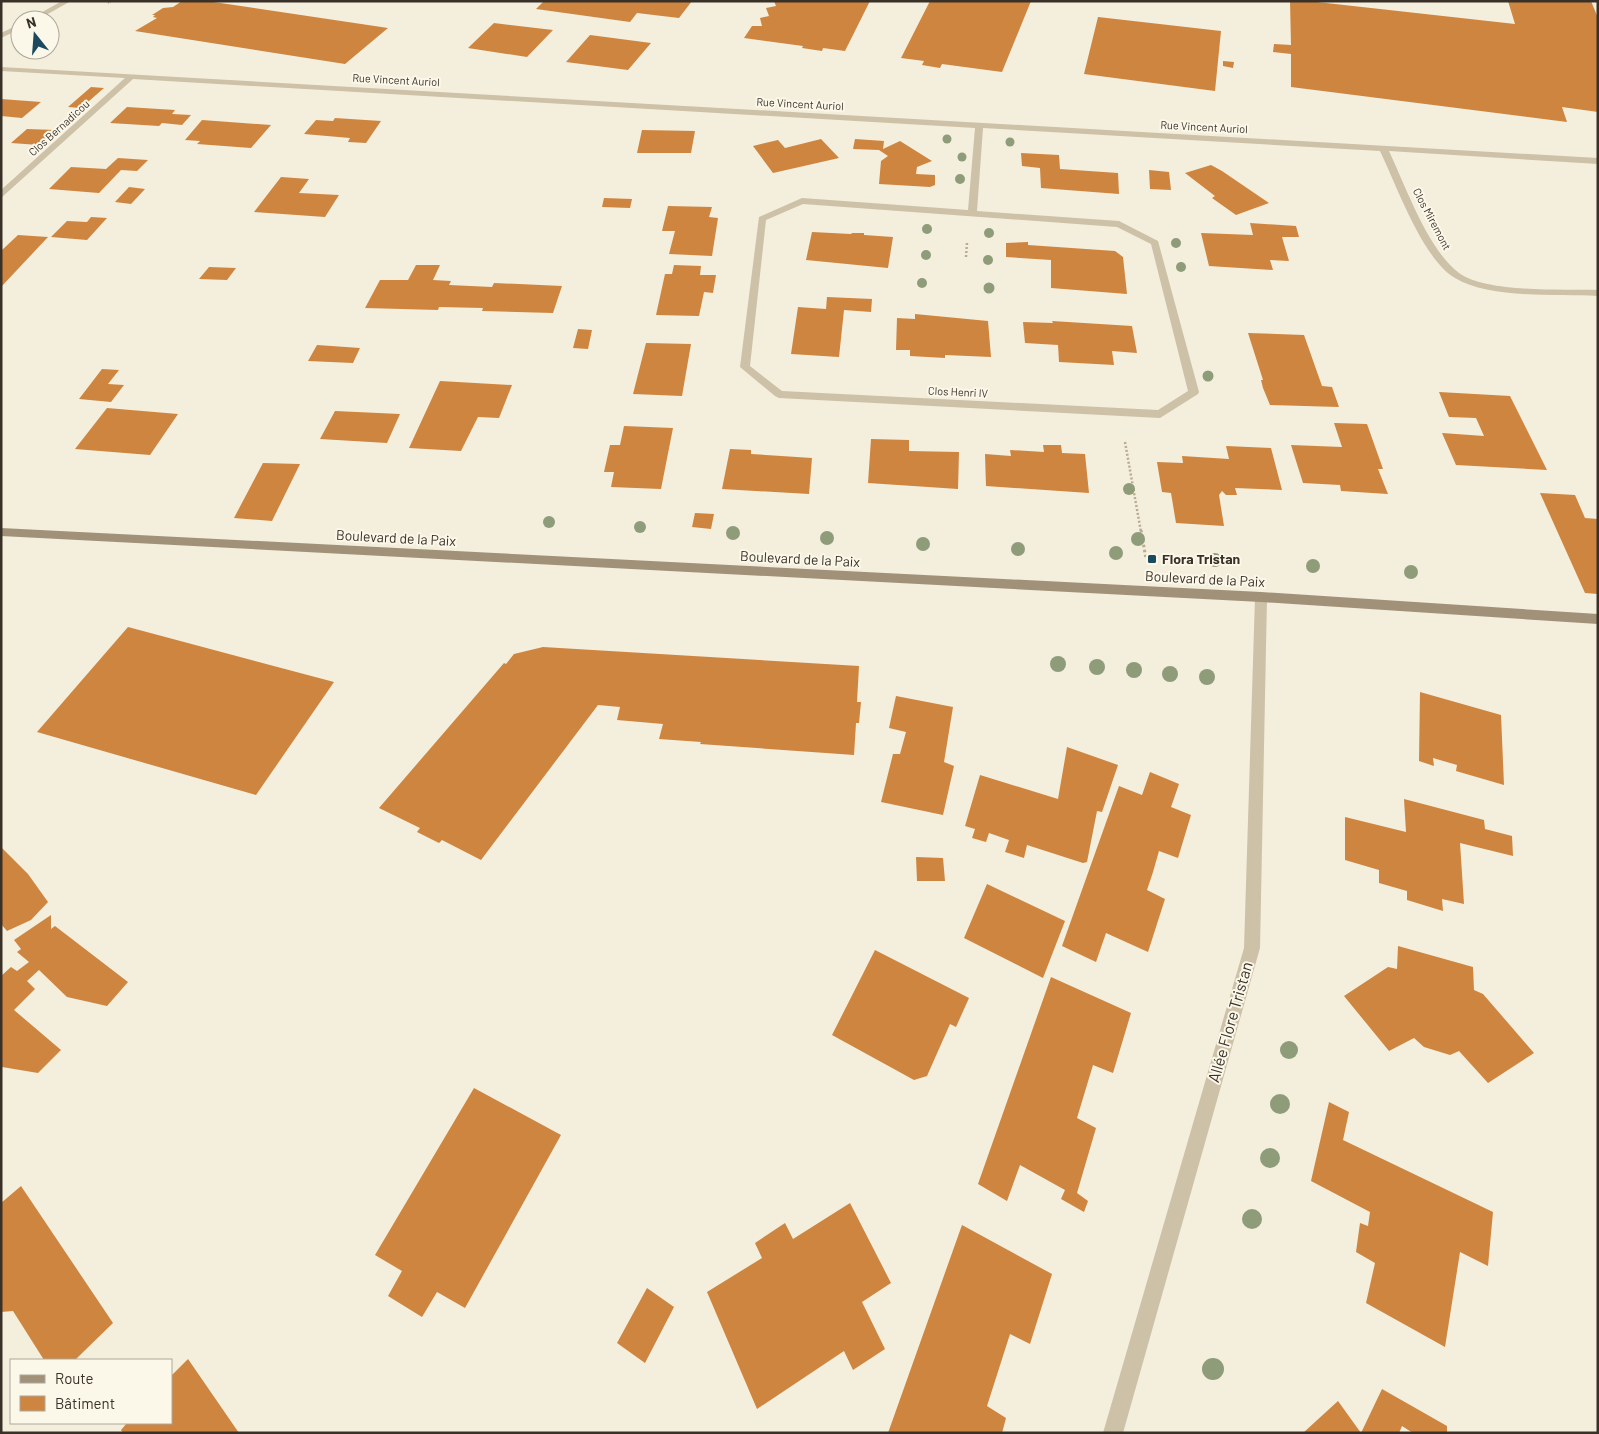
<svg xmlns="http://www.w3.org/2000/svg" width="1599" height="1434" font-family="Barlow,sans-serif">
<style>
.building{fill:#ce8540}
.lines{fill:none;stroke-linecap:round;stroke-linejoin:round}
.path-far2{stroke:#b9ac91;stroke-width:2;stroke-dasharray:1 1;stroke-linecap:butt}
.path-far1{stroke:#b9ac91;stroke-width:2.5;stroke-dasharray:2 2;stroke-linecap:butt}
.path{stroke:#b9ac91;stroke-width:3;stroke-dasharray:2.5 2.5;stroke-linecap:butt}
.minor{fill:#cdc1a7;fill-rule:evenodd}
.tertiary{fill:#cdc1a7;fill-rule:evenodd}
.secondary{fill:#a19178;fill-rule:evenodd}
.tree{fill:#8f9c7a}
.poi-dot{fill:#1b495d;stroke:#fbf7e9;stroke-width:2}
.labels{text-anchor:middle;stroke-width:4;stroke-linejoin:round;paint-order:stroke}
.far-street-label{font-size:11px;fill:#393128;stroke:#fbf7e9}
.street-label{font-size:14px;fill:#393128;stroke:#fbf7e9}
.poi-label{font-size:14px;font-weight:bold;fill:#393128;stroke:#fbf7e9;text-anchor:start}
.near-street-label{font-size:16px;fill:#393128;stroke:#fbf7e9}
</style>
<rect width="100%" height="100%" fill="#f4eedc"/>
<path class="building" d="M182,1h25l181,27 -43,36 -210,-33 22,-13 -4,-1 2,-2h-3l11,-7 10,-1z
M544,1h148l-13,17 -42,-5 -7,9 -94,-13z
M774,1h96l-25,50 -22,-3 -1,3 -20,-3 1,-2 -59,-8 8,-12h10l-2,-8 9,-2 -3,-8 10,-2z
M930,1h101l-29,71 -60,-8 -2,4 -18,-3 2,-4 -23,-3z
M1290,1h18l207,23 -7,-23h83l7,17v94l-36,-5 5,15 -276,-35v-33l-18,-2 1,-8 17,1z
M1098,17l123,14 -6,60 -131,-17z
M494,23l59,7 -26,27 -59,-9z
M590,35l61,8 -23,27 -62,-8z
M1223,61l11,1 -1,6 -10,-2z
M91,87l13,1 -23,20 -13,-1z
M1,99l40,3 -19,16 -21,-2z
M127,107l48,3 -3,4 19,1 -9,10 -20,-2 -3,3 -49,-3z
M335,118l46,3 -15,22 -18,-1 2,-4 -46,-4 12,-14 17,1z
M202,120l69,5 -20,23 -54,-4 3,-3 -15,-1z
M27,129l29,1 -17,15 -28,-2z
M642,130l53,1 -4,22h-54z
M821,139l18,19 -66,15 -20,-27 25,-6 7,8z
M855,139l29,2 -1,8 17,-8 32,20 -15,6 -1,7 19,1v10l-5,2 -51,-3 2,-23 7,-5 -9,-6 -26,-1z
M1021,153l38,2 1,14 58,4 1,21 -78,-6 -1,-20 -18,-2z
M118,158l30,2 -11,11 -16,-1 -22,23 -50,-4 22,-22 35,2z
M1211,165l11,6 47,32 -33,12 -24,-17 3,-2 -30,-23z
M1149,170l20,2 2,18 -21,-1z
M281,177l28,2 -10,14 40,2 -14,22 -71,-5z
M129,187l16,2 -14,15 -16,-2z
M604,198l28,1 -2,9 -28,-1z
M668,206l44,1 -3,10 9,1 -6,38 -43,-2 6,-23h-13z
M91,217l16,1 -20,22 -36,-3 16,-16 20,1z
M1250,223l46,3 3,11h-17l7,24 -19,-1 3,10 -64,-4 -8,-33 52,2z
M812,232l39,2 1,-1h12v2l29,2 -5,31 -82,-8z
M18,235l30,2 -47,50v-36z
M1028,242v3l87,6 8,6 4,37 -76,-6v-28l-45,-3v-14z
M416,265h24l-7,15 18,1 -2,4 43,2 2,-4 68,3 -9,27 -71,-2 1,-3 -44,-1 -1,3 -73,-2 15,-28h28z
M674,265l27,1 -1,9h16l-3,18 -9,-1 -5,24 -43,-1 9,-41h7z
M209,267l27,1 -9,12 -28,-1z
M827,297l45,2 -1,13 -27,-2 -5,47 -48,-3 7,-47 28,2z
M915,314l73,7 3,36 -46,-2v3l-35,-2v-6h-14l1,-32 18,1z
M1052,321l80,5 5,27 -25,-2 2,14 -55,-3 -1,-17 -33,-2 -2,-21 30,1z
M578,329l14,1 -4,19 -15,-1z
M1248,333l56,2 18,51 10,1 7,20 -69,-2 -7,-17 -2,-8h2z
M646,343l45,1 -9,52 -49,-2z
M317,345l43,3 -7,15 -45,-2z
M102,369l17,1 -11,14 16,1 -13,17 -32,-3z
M440,381l72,4 -13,33 -21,-1 -17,34 -52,-3z
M1439,392l71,4 37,74 -91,-5 -14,-32 42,3 -8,-18 -27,-1z
M107,408l71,6 -28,41 -75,-6z
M335,411l65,3 -13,29 -67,-4z
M1334,423l33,1 16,45h-5l10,25 -47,-3 -1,-6 -37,-2 -12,-38 51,2z
M624,426l49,2 -12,61 -50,-2 3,-15h-10l6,-27h10z
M871,439l38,1v11l50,1 -1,37 -90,-6z
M1043,445h18l1,8 23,1 4,39 -103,-7 -1,-32 26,2 -1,-6 34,2z
M1226,446l45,2 11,42 -47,-2 2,7h-11l-4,-4 -3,4 5,31 -48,-3 -5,-30 -9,-1 -5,-30 26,1 -1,-7 47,3z
M730,449l21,1v4l61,4 -3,36 -87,-5z
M263,463l37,1 -28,57 -38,-3z
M1540,493l35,2 10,23 13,1v75l-13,-1z
M695,513l19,1 -3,15 -19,-2z
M128,627l206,55 -78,113 -219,-63z
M543,647l316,19 -2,36h4l-2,21h-3l-2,32 -154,-11 1,-2 -42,-3 4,-15 -46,-4 3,-13 -22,-2 -117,155 -39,-20 -3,3 -22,-11 3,-4 -41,-20 125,-145 2,1 8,-10z
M1420,692l81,23 3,70 -48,-14 1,-6 -24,-7 1,8 -15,-5z
M896,696l57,11 -9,55 10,4 -11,49 -62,-13 12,-48h7l6,-22 -17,-4z
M1067,747l51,18 -16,47 -5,-1 -10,51 -4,1 -56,-18 -3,13 -19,-6 4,-12 -20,-7 -3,9 -14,-4 3,-9 -10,-3 15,-51 78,24z
M1150,772l29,12 -8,23 20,8 -13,43 -19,-7 -6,21 -6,18 18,9 -17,53 -42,-19 -10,29 -34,-16 57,-160 23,9z
M1404,799l80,21 1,9 27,7 1,20 -53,-13 4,61 -22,-5 1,12 -36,-11v-9l-28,-8v-13l-34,-10v-43l61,15z
M1,847l27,27 20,28 -17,18 -24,11 -6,-7z
M916,857l27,1 2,23h-28z
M987,884l78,37 -22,57 -79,-40z
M51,915v14l4,-3 73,56 -21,24 -40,-9 -28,-27 -12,11 8,8 -21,21 47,40 -23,23 -36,-6 -1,-91 10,-9 6,4 12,-9 -12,-10 4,-3 -7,-9z
M1398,946l75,21 1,23 9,4 51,59 -46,30 -29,-32 -9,4 -26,-8 -10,-9 -25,13 -45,-55 44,-29 9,2z
M875,950l94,48 -13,29 -6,-3 -23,52 -13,4 -82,-45z
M1051,977l80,36 -18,60 -20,-8 -16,53 19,10 -19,65 11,8 -4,11 -23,-13 4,-9 -45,-25 -13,36 -29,-17z
M474,1088l87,47 -96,173 -28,-16 -15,25 -34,-21 14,-25 -27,-16z
M1329,1102l20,10 -6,28 150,72 -5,54 -28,-14 -15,95 -79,-44 9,-40 -19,-11 4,-29 8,3 2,-14 -59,-31z
M21,1186l92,137 -38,37h-31l-31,-49 -12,1v-109z
M850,1203l41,80 -29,19 23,47 -32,21 -9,-19 -87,58 -50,-117 55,-34 -7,-15 30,-20 8,16z
M962,1225l90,49 -22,70 -20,-10 -23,72 19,12 -4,15h-114z
M647,1288l27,19 -29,56 -28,-20z
M188,1359l51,74h-116l-2,-3 6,-7h44v-47z
M1382,1389l65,37v7h-34l-11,-7 -3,7h-38z
M1338,1401l23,32h-58z"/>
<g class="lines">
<path class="path-far2" d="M108,3l3,-2"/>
<path class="path-far1" d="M966,257l1,-14
M1125,442l16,90"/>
<path class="path" d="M1141,530l5,29"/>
<path class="minor" d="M1,67l1597,91v6l-209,-13c17,36 39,99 70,122 27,20 104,16 139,17v6c-40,-2 -109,3 -143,-18 -32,-18 -59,-94 -75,-127l-397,-23 -6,83 142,10 39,20 41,151 -1,2 -38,24 -381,-20 -4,-2 -35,-29 19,-150 43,-19 166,12 7,-82 -842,-49 -132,119v-8l124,-112 -124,-7zM803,204l314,23 34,17 37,147 -30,19 -376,-19 -32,-25 16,-146z
M1261,592l4,2 2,3 -7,351 -137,485h-20l141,-485 11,-351 2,-3z"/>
<path class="tertiary" d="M62,1h9l-34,19h-9z
M20,24v5l-19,9v-5z"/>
<path class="secondary" d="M1,528l1260,64 337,22v10l-337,-22 -1260,-66z"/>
</g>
<g class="tree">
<circle cx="947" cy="139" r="4.5"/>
<circle cx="1010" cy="142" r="4.5"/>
<circle cx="962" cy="157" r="4.5"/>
<circle cx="960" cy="179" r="5"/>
<circle cx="927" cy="229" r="5"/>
<circle cx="989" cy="233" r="5"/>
<circle cx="1176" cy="243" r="5"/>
<circle cx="926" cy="255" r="5"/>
<circle cx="988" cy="260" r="5"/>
<circle cx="1181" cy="267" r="5"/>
<circle cx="922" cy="283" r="5"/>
<circle cx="989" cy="288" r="5.5"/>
<circle cx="1208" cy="376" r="5.5"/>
<circle cx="1129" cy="489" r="6"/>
<circle cx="549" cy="522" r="6"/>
<circle cx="640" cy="527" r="6"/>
<circle cx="733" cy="533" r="7"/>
<circle cx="827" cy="538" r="7"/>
<circle cx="1138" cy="539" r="7"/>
<circle cx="923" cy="544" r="7"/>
<circle cx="1018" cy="549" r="7"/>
<circle cx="1116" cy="553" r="7"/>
<circle cx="1215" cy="560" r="7"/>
<circle cx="1313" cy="566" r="7"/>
<circle cx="1411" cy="572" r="7"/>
<circle cx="1058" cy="664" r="8"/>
<circle cx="1097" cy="667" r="8"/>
<circle cx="1134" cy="670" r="8"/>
<circle cx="1170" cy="674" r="8"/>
<circle cx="1207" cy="677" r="8"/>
<circle cx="1289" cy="1050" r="9"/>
<circle cx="1280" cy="1104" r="10"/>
<circle cx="1270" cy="1158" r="10"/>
<circle cx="1252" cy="1219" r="10"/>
<circle cx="1213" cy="1369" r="11"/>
</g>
<rect class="poi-dot" x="1147" y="554" width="10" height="10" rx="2.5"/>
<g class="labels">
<g class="far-street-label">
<text transform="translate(396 80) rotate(3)" y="4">Rue Vincent Auriol</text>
<text transform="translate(800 104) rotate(3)" y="4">Rue Vincent Auriol</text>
<text transform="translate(1204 127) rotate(3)" y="4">Rue Vincent Auriol</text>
<text transform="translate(59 128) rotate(-42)" y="4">Clos Bernadicou</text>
<text transform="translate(1432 219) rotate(62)" y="4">Clos Miremont</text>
<text transform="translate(958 392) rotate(3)" y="4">Clos Henri IV</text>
</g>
<g class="street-label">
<text transform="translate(396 538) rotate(3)" y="5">Boulevard de la Paix</text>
<text transform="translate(800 559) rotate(3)" y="5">Boulevard de la Paix</text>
<text transform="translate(1205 579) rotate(3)" y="5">Boulevard de la Paix</text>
</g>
<g class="poi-label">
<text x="1162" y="564">Flora Tristan</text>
</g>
<g class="near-street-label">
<text transform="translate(1230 1022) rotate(-74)" y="6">Allée Flore Tristan</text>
</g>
</g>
<rect width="1599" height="1434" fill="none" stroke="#393128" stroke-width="5"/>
<rect x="10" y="1359" width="162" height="65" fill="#fbf7e9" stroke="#ada89c"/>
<rect x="20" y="1375" width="25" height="8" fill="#a19178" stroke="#ada89c"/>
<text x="55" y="1384" font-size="15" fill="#393128">Route</text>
<rect x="20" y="1396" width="25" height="15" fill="#ce8540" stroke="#ada89c"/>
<text x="55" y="1409" font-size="15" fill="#393128">Bâtiment</text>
<g transform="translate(35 35) rotate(343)"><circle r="24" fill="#fbf7e9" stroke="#ada89c"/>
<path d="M0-4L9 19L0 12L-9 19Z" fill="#1b495d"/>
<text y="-8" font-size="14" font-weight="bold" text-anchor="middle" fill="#393128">N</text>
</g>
</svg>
